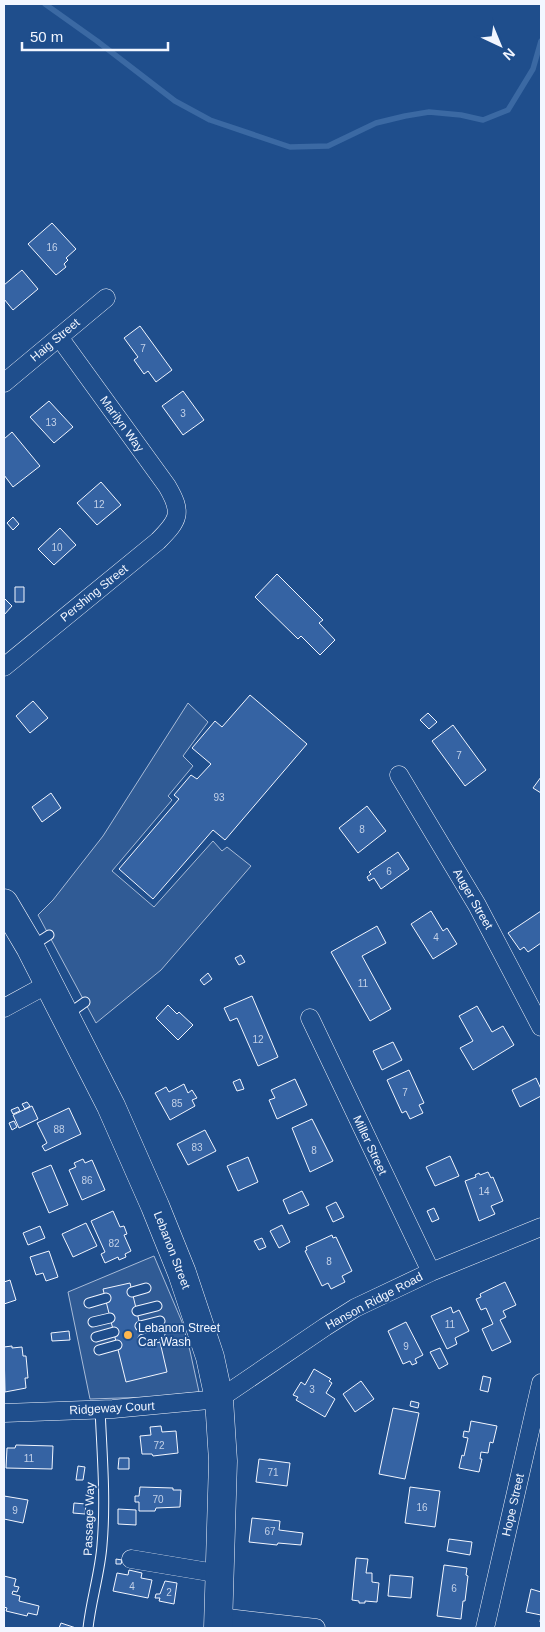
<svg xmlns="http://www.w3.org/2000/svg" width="545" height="1632" font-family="Helvetica,sans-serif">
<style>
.parking{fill:#305b95;stroke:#a8bbd7}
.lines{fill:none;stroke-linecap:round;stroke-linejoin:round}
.stream{stroke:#3b69a3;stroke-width:5.5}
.building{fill:#3563a3;stroke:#f2f6ff}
.service-casing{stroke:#f2f6ff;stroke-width:11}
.minor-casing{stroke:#f2f6ff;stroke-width:19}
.trunk-casing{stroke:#f2f6ff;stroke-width:29}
.service{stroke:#1f4e8c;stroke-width:9}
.minor{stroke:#1f4e8c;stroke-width:18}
.trunk{stroke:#1f4e8c;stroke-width:28}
.poi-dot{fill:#ffb74d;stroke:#1f4e8c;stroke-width:2}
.labels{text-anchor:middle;stroke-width:4;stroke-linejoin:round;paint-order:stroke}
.number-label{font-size:10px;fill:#c3d1e8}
.street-label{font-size:12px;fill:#f2f6ff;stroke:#1f4e8c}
.poi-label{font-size:12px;fill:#f2f6ff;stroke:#1f4e8c;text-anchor:start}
</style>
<rect width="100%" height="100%" fill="#1f4e8c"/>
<path class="parking" d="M188,703l20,19 -25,34 10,10 -25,30 4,4 -60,71 42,36 59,-66 9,10 5,-4 24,19 -90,104 -65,53 -58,-108 15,-15 50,-64z
M154,1256l28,66 8,29 9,41 -48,5 -61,2 -22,-107z"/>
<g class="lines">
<path class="stream" d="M45,4l52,37 78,60 35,19 80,27 38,-1 48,-23 29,-7 24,-4 32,3 22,5 25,-10 25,-41 8,-28"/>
</g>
<path class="building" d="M52,223l24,26 -10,9 2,2 -4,4 2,3 -10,8 -28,-31z
M22,270l16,19 -25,21 -9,-11v-14z
M140,326l32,44 -16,12 -8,-11 -4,3 -10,-14 4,-3 -14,-19z
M183,391l21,29 -21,15 -21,-29z
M49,401l24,26 -19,16 -24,-26z
M12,432l28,34 -27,21 -9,-12v-36z
M101,482l20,23 -24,20 -20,-22z
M13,517l6,7 -6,6 -6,-7z
M60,528l16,17 -22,20 -16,-16z
M277,574l46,46 -4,3 16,17 -15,15 -19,-19 -3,3 -43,-42z
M15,587h9v15h-9z
M4,598l8,8 -8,9z
M250,695l57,49 -82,96 -12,-10 -60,69 -34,-30 60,-70 -5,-4 17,-20 6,4 14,-15 -19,-16 23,-27 7,6z
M33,701l15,17 -18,15 -14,-17z
M428,713l9,9 -8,7 -9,-9z
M453,725l33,45 -21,16 -33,-45z
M541,777v16l-8,-5z
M51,793l10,15 -19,14 -10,-15z
M367,806l19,25 -28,22 -19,-25z
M398,852l11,17 -28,20 -7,-11 -5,3 -2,-4 4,-3 -2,-2z
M431,911l12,20 4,-3 10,16 -24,15 -22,-35z
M541,911v32l-13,9 -4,-5 -4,3 -12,-17z
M377,926l9,17 -24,13 29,53 -21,12 -39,-69z
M241,955l4,7 -6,3 -4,-7z
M208,973l4,6 -8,6 -4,-5z
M252,996l26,61 -20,9 -21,-48 -7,3 -6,-13z
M168,1005l9,9 2,-2 14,13 -15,15 -22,-22z
M477,1006l15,26 11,-6 11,19 -41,25 -13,-22 13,-7 -14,-25z
M393,1042l9,18 -20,10 -9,-19z
M409,1070l15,33 -5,2 4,8 -13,6 -4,-8 -4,2 -15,-33z
M536,1078l5,11v7l-21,11 -8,-17z
M240,1079l4,10 -7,2 -4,-9z
M295,1079l12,26 -30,14 -8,-19 6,-2 -4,-8z
M184,1084l4,9 4,-3 5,8 -5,2 3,6 -25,14 -15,-27 11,-6 3,5z
M27,1102l3,4 -5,3 -3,-5z
M32,1106l6,13 -19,9 -6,-13z
M18,1107l2,4 -7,3 -2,-4z
M69,1108l12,26 -36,17 -3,-5 5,-3 -10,-20z
M312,1119l21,42 -23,11 -18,-44z
M14,1121l3,6 -5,3 -3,-7z
M205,1130l11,21 -28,14 -11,-21z
M450,1156l9,20 -24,10 -9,-19z
M248,1157l10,25 -20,9 -11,-25z
M83,1159l2,4 7,-3 13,30 -23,10 -13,-30 7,-3 -2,-4z
M51,1165l17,40 -19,8 -17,-40z
M488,1172l3,6 2,-1 10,24 -12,5 4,8 -16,7 -14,-40 11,-4 -1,-2 4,-2 1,2z
M302,1191l7,14 -20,9 -6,-14z
M336,1202l8,15 -11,5 -7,-15z
M434,1208l5,11 -7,3 -5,-11z
M113,1211l7,16 4,-1 3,8 -3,1 7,16 -6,3 1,3 -7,3 -1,-3 -13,6 -4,-9 4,-2 -14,-31z
M86,1223l11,23 -24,11 -11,-23z
M282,1225l8,17 -11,6 -9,-17z
M40,1226l5,12 -17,7 -5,-12z
M332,1235l1,3 3,-1 16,34 -10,5 3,6 -14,7 -3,-6 -6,3 -17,-35 2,-1 -1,-3z
M262,1238l4,9 -7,3 -5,-9z
M49,1251l9,26 -12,4 -3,-8 -7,2 -6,-18z
M10,1280l6,20 -12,4v-22z
M505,1282l11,23 -13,6 3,6 -6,3 11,22 -19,9 -10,-22 11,-5 -7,-16 -5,2 -5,-11 5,-2 -1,-3z
M130,1283l15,63 15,-4 7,30 -41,10 -23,-93z
M451,1307l2,6 6,-3 10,21 -14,7 2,6 -10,5 -16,-33z
M406,1322l17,33 -8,4 2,4 -5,2 -2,-4 -7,3 -15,-33z
M69,1331l1,9 -18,1 -1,-8z
M12,1346v2l10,-1 1,9h3l2,22h-3l1,10 -21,4 -1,-45z
M440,1348l8,16 -9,5 -9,-17z
M314,1369l17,10 -2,2 3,2 -6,10 9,6 -10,18 -29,-17 2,-3 -5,-2 8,-13 4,3z
M483,1376l8,2 -3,14 -8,-2z
M361,1381l13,18 -19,13 -12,-18z
M411,1401l8,2 -1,5 -8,-2z
M393,1408l26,5 -14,66 -26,-5z
M471,1421l26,5 -4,17 -3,-1 -2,11 -7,-1 -1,7h2l-3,13 -20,-4 3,-13 2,1 4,-18 -5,-1 1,-6 5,1z
M161,1426l1,6 14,-1 2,22 -25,3 -1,-2h-10l-2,-18 11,-1 -1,-8z
M16,1445l37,1 -1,23 -46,-1 1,-20h8z
M119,1458h10v11h-11z
M259,1459l31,4 -3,23 -31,-4z
M78,1466l7,1 -2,13h-7z
M140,1487l33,1v2h8l-1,17 -24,1 -1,3h-16v-9h-4v-6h4z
M410,1487l30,4 -5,36 -30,-4z
M4,1496l24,4 -5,23 -19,-4z
M74,1503l12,1 -1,10 -12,-1z
M118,1509l18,1v15l-18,-1z
M252,1518l28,3 -1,9 24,3 -2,12 -23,-2 -1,2 -28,-3z
M449,1539l23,3 -2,13 -23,-4z
M356,1558l12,1 -2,14h6v9l7,1 -2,19 -12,-1v2h-6v-2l-7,-1z
M116,1559l6,1 -1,4h-5z
M444,1565l23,3 -1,7 2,1 -3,25h-2l-2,18 -24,-3z
M129,1570l13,3 -1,5 11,2 -4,18 -35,-7 4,-18 11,2z
M390,1575l23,2 -2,21 -23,-2z
M4,1576l12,3 -2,7 5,1 -2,5 -4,-1 -1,3 8,2 -1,5 20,5 -2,9 -9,-2 -1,3 -21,-5 1,-3 -3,-1z
M165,1581l12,2 -3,21 -15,-3 1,-3h-5l1,-4h4z
M531,1589l10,3v31l-1,-1 1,-7 -15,-3z
M61,1623l15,5h-17z"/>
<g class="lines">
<defs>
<path id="service" d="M32,946l17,-11
M67,1015l18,-13
M132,1292l14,-4
M89,1303l17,-5
M137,1311l20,-5
M93,1322l17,-4
M140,1326l20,-5
M96,1337l18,-5
M143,1339l17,-5
M99,1350l18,-5
M88,1628c3,-28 12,-55 14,-83 4,-45 0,-91 -2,-136"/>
<path id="minor" d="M4,383l102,-85
M4,667l154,-126c21,-21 25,-28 9,-55l-108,-149
M399,775l78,130 64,122
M4,1008l44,-24
M310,1018l121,254
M4,1413l109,-4 106,-10 106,-72 30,-19 76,-36 110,-45
M131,1559l90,15
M219,1617l97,11
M485,1628l56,-245"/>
<path id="trunk" d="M4,903l26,44 81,159 44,100 27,67 28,84 9,42 4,62 -5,167"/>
</defs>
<use href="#service" class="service-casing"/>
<use href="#minor" class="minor-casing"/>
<use href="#trunk" class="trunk-casing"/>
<use href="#service" class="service"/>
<use href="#minor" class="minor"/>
<use href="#trunk" class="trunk"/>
</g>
<circle class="poi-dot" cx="128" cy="1335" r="5"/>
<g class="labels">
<g class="number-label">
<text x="52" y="251">16</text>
<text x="143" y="352">7</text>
<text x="183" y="417">3</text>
<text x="51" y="426">13</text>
<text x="99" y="508">12</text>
<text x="57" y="551">10</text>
<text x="459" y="759">7</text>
<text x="219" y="801">93</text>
<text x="362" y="833">8</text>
<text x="389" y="875">6</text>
<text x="436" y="941">4</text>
<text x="363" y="987">11</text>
<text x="258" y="1043">12</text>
<text x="405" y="1096">7</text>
<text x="177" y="1107">85</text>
<text x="59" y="1133">88</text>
<text x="197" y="1151">83</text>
<text x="314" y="1154">8</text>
<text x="87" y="1184">86</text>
<text x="484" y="1195">14</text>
<text x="114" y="1247">82</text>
<text x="329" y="1265">8</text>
<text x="450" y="1328">11</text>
<text x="406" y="1350">9</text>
<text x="312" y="1393">3</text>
<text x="159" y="1449">72</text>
<text x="29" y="1462">11</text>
<text x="273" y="1476">71</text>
<text x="158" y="1503">70</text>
<text x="422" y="1511">16</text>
<text x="15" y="1514">9</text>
<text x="270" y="1535">67</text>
<text x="132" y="1590">4</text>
<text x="454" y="1592">6</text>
<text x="169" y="1596">2</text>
</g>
<g class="street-label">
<text transform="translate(55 340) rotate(-40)" y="4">Haig Street</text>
<text transform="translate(122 424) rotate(54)" y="4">Marilyn Way</text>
<text transform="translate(94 593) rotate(-39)" y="4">Pershing Street</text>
<text transform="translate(473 899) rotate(60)" y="4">Auger Street</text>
<text transform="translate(370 1145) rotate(65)" y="4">Miller Street</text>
<text transform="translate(172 1250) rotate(69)" y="4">Lebanon Street</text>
<text transform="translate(374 1301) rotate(-28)" y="4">Hanson Ridge Road</text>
<text transform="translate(112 1408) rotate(-3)" y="4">Ridgeway Court</text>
<text transform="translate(513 1505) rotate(-77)" y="4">Hope Street</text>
<text transform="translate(89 1519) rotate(-88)" y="4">Passage Way</text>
</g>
<g class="poi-label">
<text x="138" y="1332">Lebanon Street<tspan x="138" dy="14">Car Wash</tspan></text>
</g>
</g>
<rect width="545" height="1632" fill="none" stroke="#f2f6ff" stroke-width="10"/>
<g transform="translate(500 45) rotate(136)" stroke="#1f4e8c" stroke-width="4" paint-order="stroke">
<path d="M0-4L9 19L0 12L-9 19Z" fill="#f2f6ff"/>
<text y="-8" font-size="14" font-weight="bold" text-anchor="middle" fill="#f2f6ff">N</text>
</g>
<path d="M22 42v8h146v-8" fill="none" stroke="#f2f6ff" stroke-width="2.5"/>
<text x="30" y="42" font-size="15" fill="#f2f6ff" stroke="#1f4e8c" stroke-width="4" paint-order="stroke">50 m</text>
</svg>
